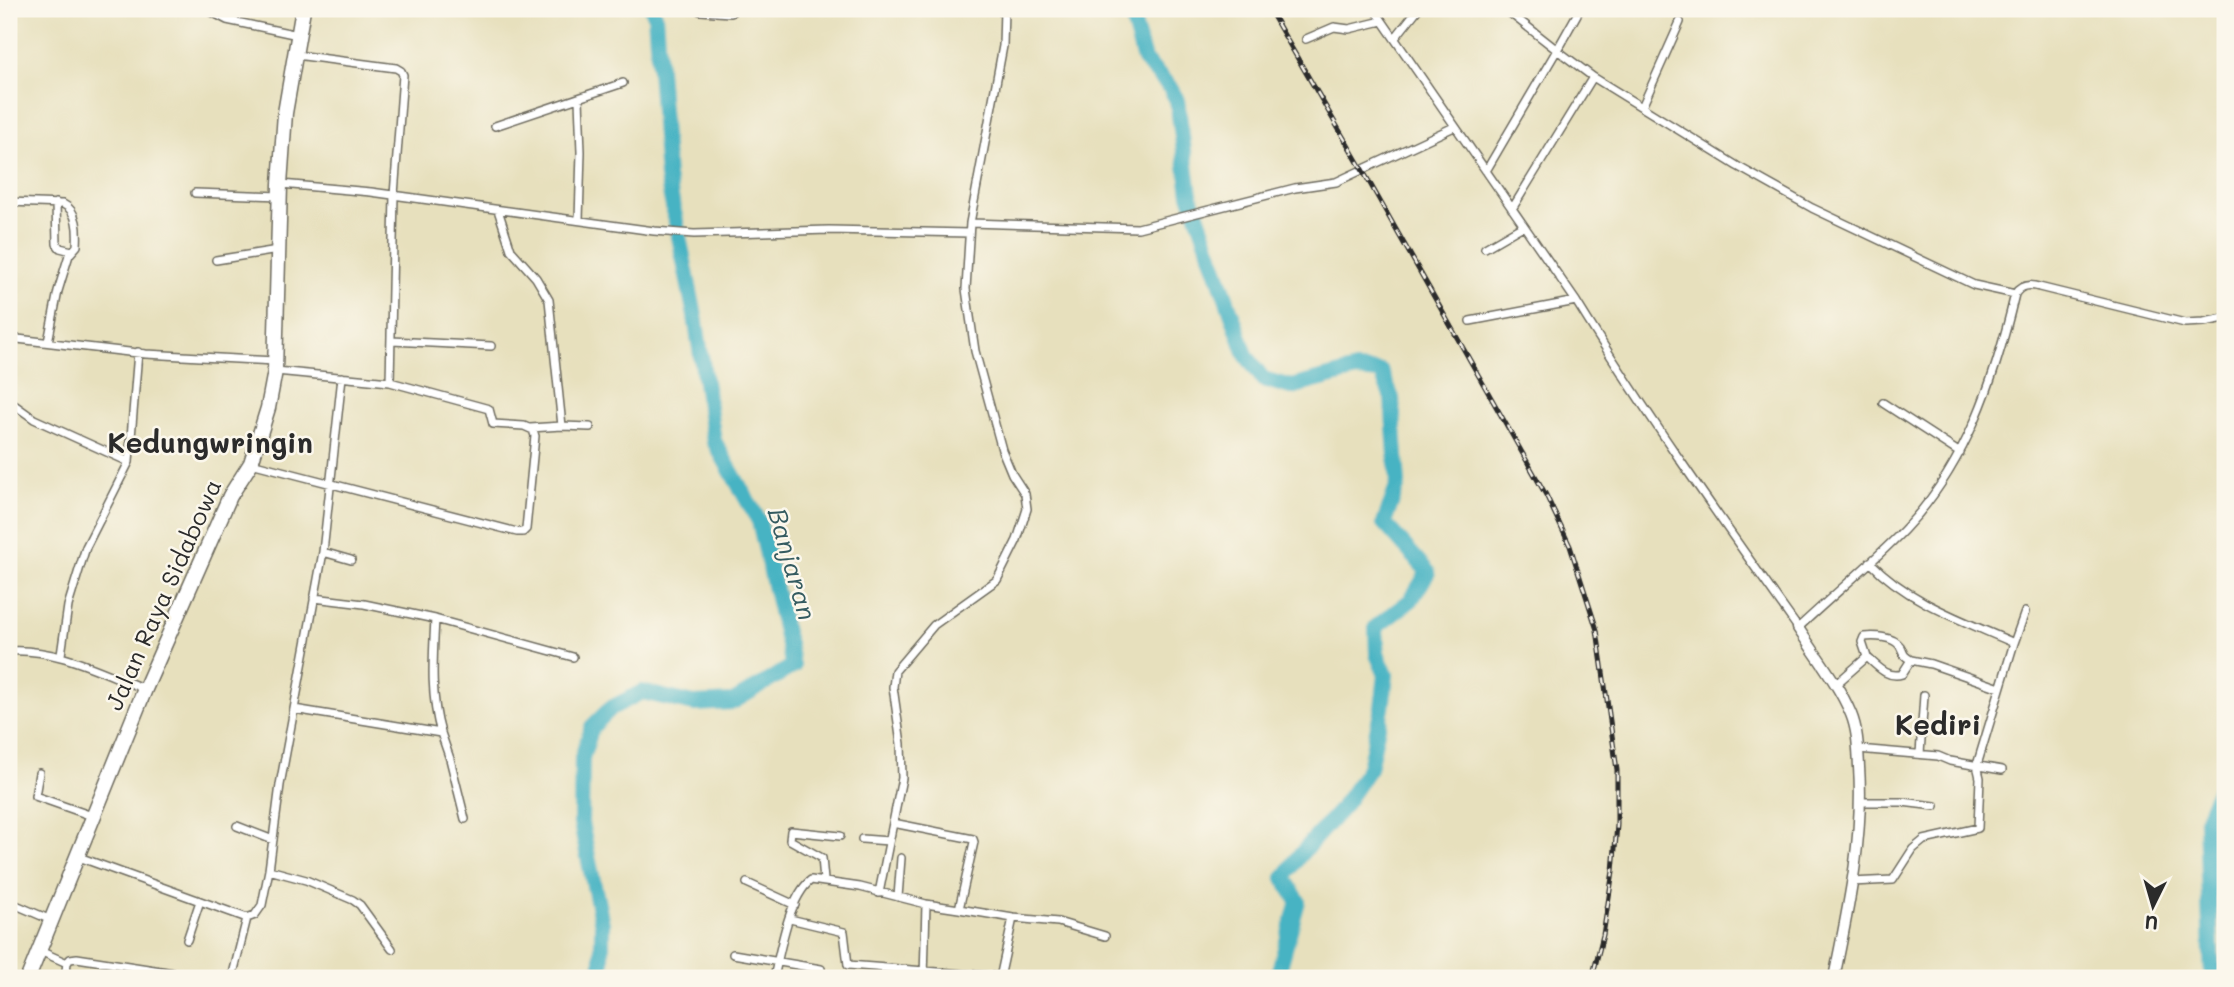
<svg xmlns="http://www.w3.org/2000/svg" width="2234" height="987" font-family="Mali,sans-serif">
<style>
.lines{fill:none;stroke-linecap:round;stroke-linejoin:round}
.river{stroke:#46b3c3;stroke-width:16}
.street-casing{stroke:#6d6a5e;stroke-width:10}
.secondary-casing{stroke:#6d6a5e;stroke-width:13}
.highway-casing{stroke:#6d6a5e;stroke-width:17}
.street{stroke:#fff;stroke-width:7}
.secondary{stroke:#fff;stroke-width:10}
.highway{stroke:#fff;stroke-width:14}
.rail-casing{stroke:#2b2b2b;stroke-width:5}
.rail{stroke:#fbf7ec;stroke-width:2.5;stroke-dasharray:8;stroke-linecap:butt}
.labels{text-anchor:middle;stroke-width:5;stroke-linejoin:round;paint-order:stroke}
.street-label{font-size:24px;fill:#2b2b2b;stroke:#fbf7ec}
.water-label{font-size:26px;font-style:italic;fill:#345b60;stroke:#fbf7ec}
.quarter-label{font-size:28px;font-weight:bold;fill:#2b2b2b;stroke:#fbf7ec}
</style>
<rect width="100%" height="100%" fill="#fbf7ec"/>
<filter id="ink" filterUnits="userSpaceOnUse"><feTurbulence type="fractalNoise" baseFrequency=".0143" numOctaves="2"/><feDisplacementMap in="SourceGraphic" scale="14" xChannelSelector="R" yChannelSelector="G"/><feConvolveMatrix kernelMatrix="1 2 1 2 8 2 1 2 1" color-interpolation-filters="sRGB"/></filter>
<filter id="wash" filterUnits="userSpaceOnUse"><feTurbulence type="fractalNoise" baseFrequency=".00686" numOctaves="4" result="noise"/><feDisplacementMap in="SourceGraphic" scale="28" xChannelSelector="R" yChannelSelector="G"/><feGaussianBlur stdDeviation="1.57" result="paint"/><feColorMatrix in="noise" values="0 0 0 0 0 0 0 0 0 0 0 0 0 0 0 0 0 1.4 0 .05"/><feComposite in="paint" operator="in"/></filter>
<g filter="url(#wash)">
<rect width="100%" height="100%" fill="#e7e0bd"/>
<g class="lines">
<path class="river" d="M1137,9l-3,15 10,36 25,26 8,14 13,94 56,161 17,24 28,8 65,-17 25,2 11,26 6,86 -14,39 44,49 -17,28 -35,27 1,27 9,21 -4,33 -13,60 -27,40 -43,48 -15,22 14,23 -21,77
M602,978v-54l-21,-101 1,-65 10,-31 19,-19 31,-16 52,12 39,-2 60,-36 -34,-145 -45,-80 -19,-125 -28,-139 -12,-162 -3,-6
M2212,978l-6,-158 19,-45"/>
</g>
</g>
<g filter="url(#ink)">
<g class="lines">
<defs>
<path id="street" d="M1374,9l202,292c69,112 146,220 222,327 35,-33 73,-64 106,-98 62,-64 91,-151 111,-236 6,-9 14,-10 24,-7l146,36 19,-1 21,-4
M1505,9l52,41 23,-41
M208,10l19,10 71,15
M700,11l31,2 3,-4
M1395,38l23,-29
M1306,39l28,-12 15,2 33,-8
M579,99l2,53 -2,68
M1642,107l38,-85
M495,126l128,-43
M1486,171l71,-121 36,27 144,89 75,42 162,77 41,9
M281,184l90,8 283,39 40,3 135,-4 140,3
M195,193l85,3
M9,202l54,2c15,7 15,27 14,42l-8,9 -11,36 -10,51
M56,203l1,41 3,4 12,3
M1512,209l81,-132
M498,210l13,40 25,28 13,22 13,126
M970,223l168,5 157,-40 41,-6 118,-55
M1485,248l38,-22
M216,260l62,-10
M1470,321l106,-20
M9,338l137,16 129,7
M392,341l99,5
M276,371l114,11 4,-187 9,-120 -2,-4 -5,-3 -100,-13
M9,401l25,18 95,43
M1883,403l77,50
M530,428l32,-2 28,1
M251,463l266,69h6l3,-3 9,-93 -2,-6 -9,-4 -31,-2 -4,-15 -99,-27
M323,552l28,8
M314,598l50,6 71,15c-2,39 -5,76 6,114
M435,619l138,38
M2014,643l11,-31
M9,651c48,-3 92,21 136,38
M61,655l7,-49 18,-59 43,-85 9,-110
M1867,657l-5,-15 2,-5c10,-1 29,-1 36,9 4,7 2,9 11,14
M1835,685l32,-28c10,9 21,22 35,17l9,-14 20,4 69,24
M294,709l147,24 9,26 15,60
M1858,749l80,7 12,5 52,9
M1920,754l4,-59
M39,773l-4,23 57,20
M1861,802h41l33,4
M237,826l36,14
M862,839l27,2
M76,856l171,62 -15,60
M269,870l37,10 47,20 7,5 32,44
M824,880l-2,-22 -32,-18 1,-9 49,5
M1851,882l42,-2 20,-31 11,-9 54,-12 2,-50 -3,-13 37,-122c-50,-22 -106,-41 -144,-81
M747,883l48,22
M879,893l23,-115 -1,-34 -8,-57 2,-16 39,-46 63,-45 20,-40 10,-31 -2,-15 -13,-20 -10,-24 -27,-99 -9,-62 4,-66 33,-177 1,-37
M898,897l3,-39
M9,902l42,18
M959,909l54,9 45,4 47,14
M247,918l8,-3 7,-10 7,-35 11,-85 43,-233 19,-175
M790,919l54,13 4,33 167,13
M187,940l13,-39
M40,951l27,12 -2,15
M733,954l88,15
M67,963l3,-4 7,-1 129,20
M774,978c6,-27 15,-81 37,-98l49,7 66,17 33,5 15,-67 -1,-3 -80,-16
M924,978l2,-74
M1000,978l13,-60"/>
<path id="secondary" d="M1798,628c18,28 40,55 53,86 7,17 7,35 8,53 5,71 -11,142 -25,211"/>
<path id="highway" d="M28,978l117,-289 85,-193 21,-33 17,-55 7,-37 5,-187 5,-71 18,-104"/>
</defs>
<use href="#street" class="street-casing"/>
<use href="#secondary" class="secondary-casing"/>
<use href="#highway" class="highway-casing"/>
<use href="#street" class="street"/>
<use href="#secondary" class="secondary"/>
<use href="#highway" class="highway"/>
<defs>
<path id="rail" d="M1269,9l94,162 183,324 24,51 27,84 20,140v55l-4,46 -10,64 -11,43"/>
</defs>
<use href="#rail" class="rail-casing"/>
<use href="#rail" class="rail"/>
</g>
</g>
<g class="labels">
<g class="street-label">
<text transform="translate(164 595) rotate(-66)" y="8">Jalan Raya Sidabowa</text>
</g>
<g class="water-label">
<text transform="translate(792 564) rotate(74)" y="9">Banjaran</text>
</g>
<g class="quarter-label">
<text x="210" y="453">Kedungwringin</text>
<text x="1938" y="735">Kediri</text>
</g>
</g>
<rect width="2234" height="987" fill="none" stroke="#fbf7ec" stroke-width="35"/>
<g transform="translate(2153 906) rotate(185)" stroke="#fbf7ec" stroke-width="5" paint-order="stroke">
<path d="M0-5L12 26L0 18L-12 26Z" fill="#2b2b2b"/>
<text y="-10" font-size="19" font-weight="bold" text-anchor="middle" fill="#2b2b2b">U</text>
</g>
</svg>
